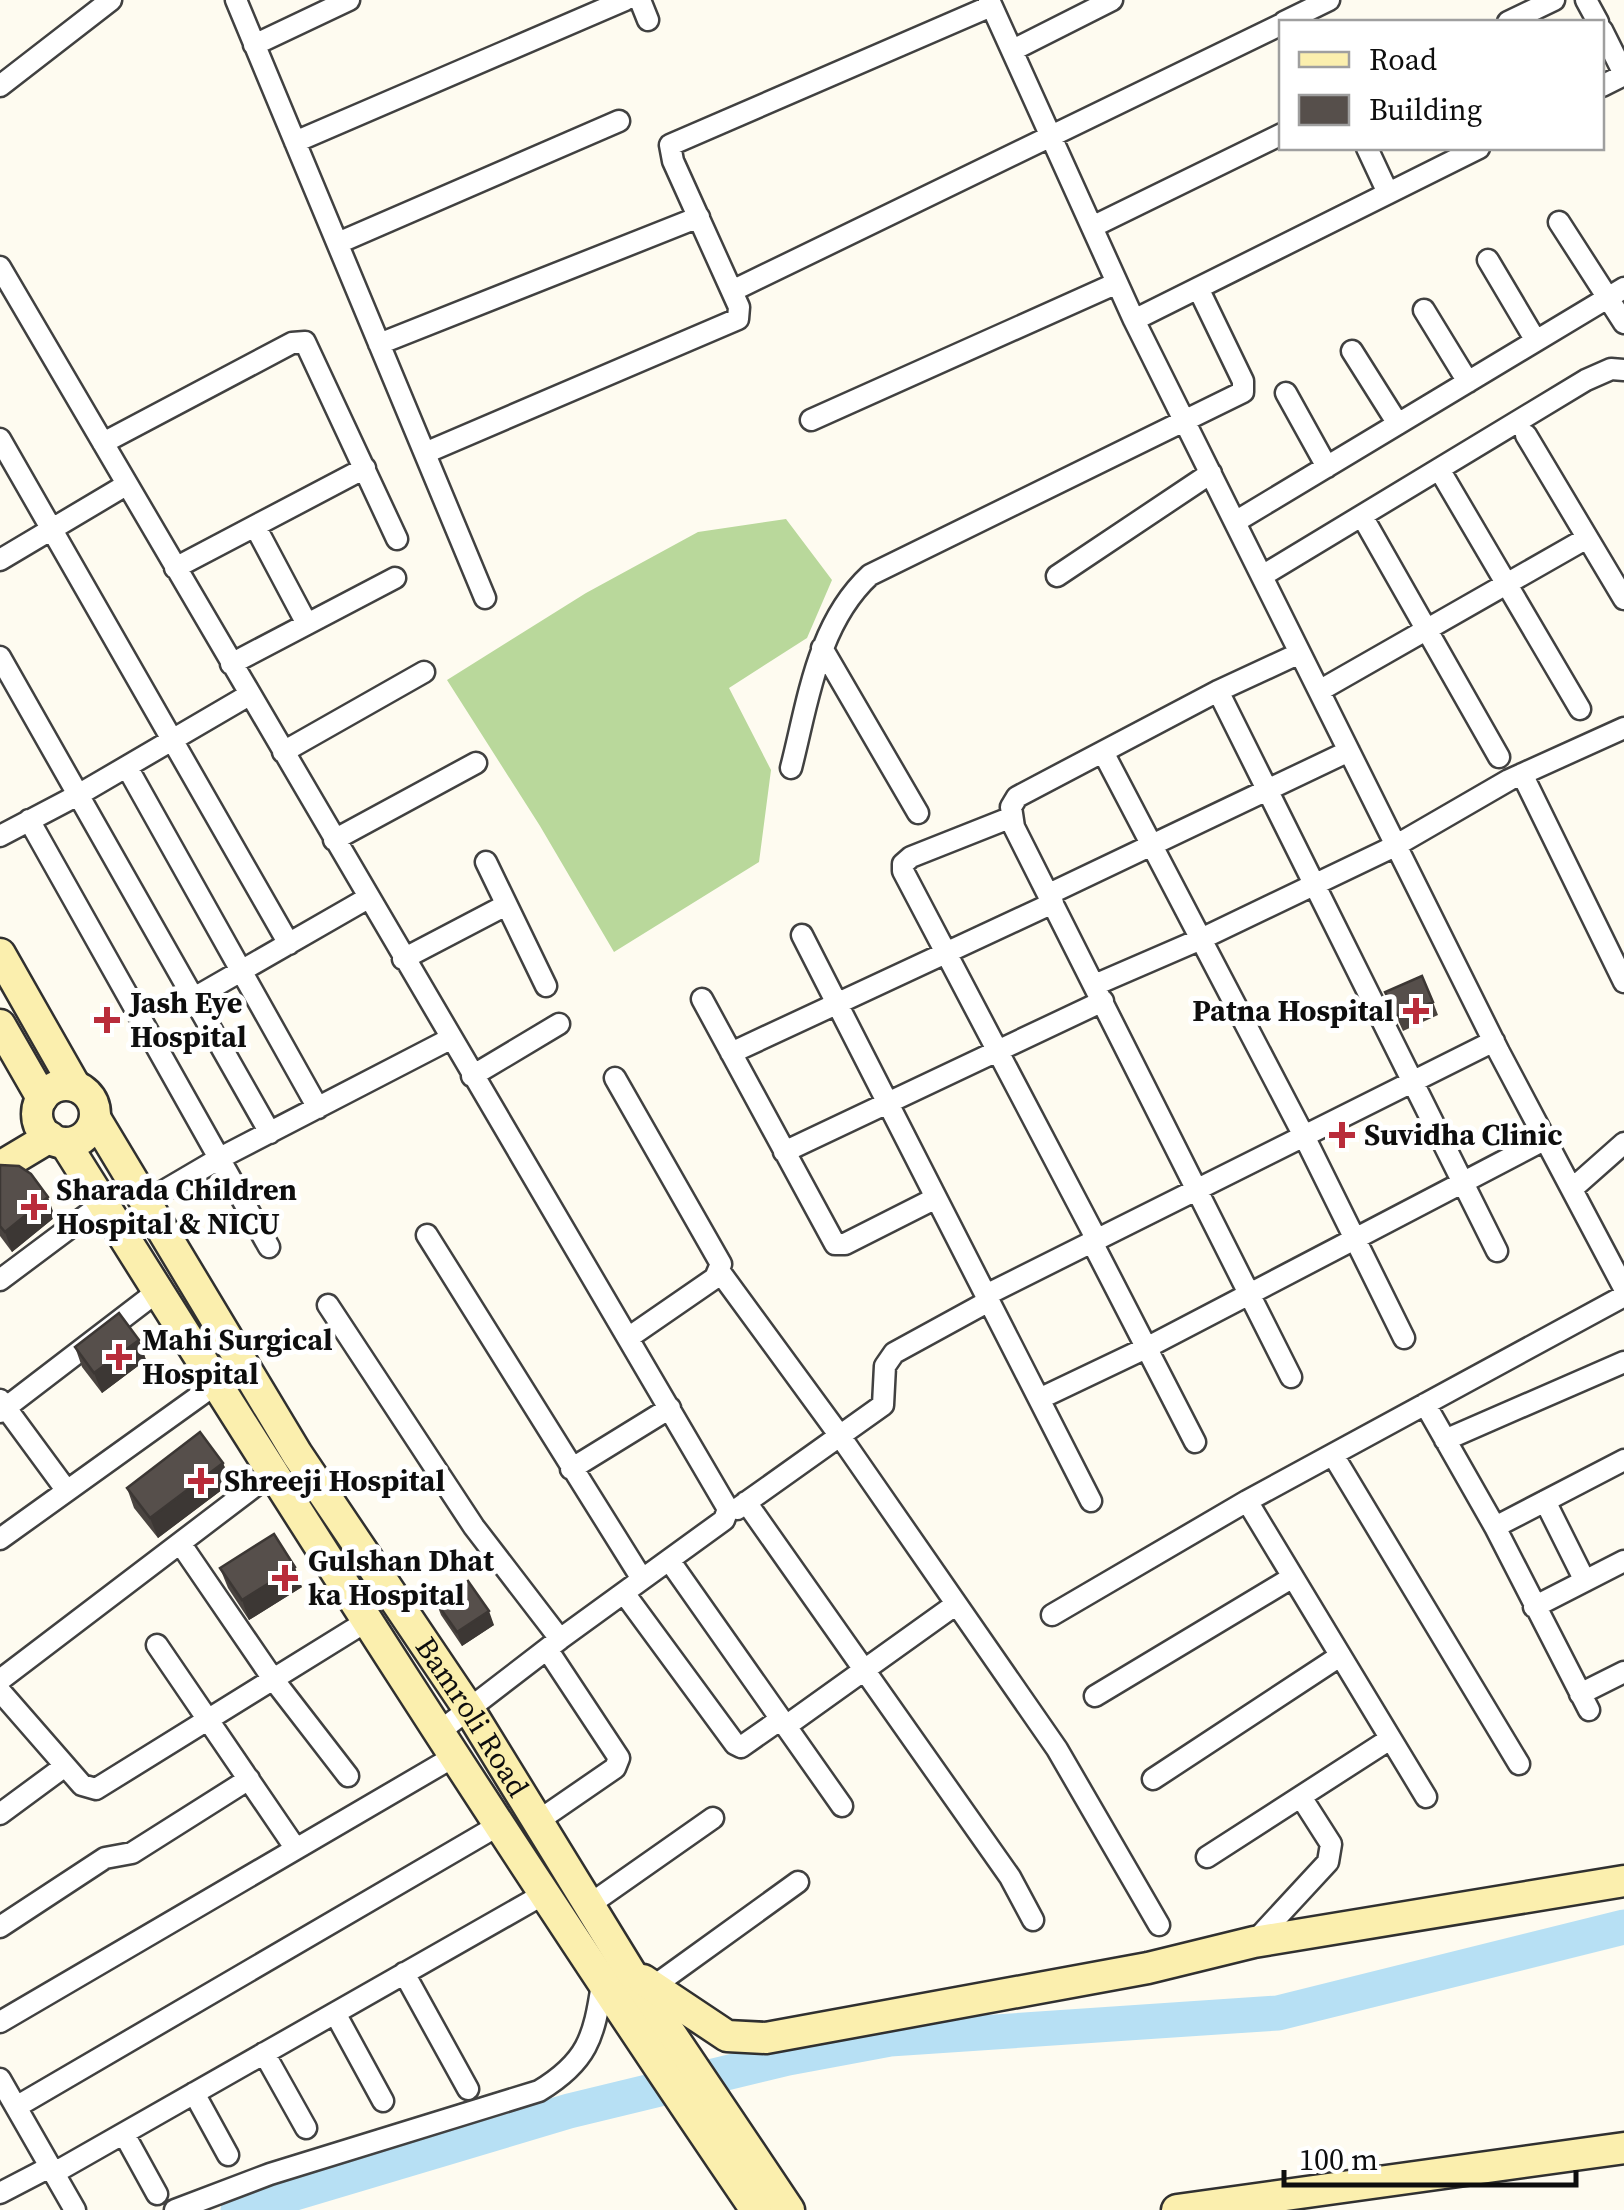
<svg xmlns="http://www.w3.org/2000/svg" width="1624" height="2210" font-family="'Source Serif 4',serif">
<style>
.forest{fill:#b9d89b}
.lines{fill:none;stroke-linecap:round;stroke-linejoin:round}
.river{stroke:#b7e0f4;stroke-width:35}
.street-casing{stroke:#414141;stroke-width:25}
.secondary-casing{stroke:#303030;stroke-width:35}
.street{stroke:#fff;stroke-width:20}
.secondary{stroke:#fbefae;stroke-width:30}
.wall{fill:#4a4440}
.shaded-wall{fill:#3c3734}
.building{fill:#564f4b;stroke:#3c3734;stroke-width:2.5}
.poi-dot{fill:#b92c3a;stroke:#fff;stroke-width:4}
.labels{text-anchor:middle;stroke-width:10;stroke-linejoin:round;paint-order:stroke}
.poi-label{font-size:30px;font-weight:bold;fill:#0e0e0e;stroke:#fff;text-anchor:start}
.street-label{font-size:30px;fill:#0e0e0e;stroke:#fff}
</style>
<rect width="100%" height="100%" fill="#fefbf0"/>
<path class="forest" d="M786,519l46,61 -25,58 -78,50 42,82 -12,92 -145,90 -74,-126 -93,-146 139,-87 112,-61z"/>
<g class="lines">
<path class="river" d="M238,2210l331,-99 219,-53 102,-19 388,-26 346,-86"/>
<defs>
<path id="street" d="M236,0l249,598
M640,0l8,20
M989,0l145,320 365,732 125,236
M1586,0l12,22
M1284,22l45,-22
M1508,22l46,-22
M1602,30l22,44
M254,45l95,-45
M1013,50l99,-50
M0,86l111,-86
M1602,86l22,-11
M295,142l330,-142
M1367,148l21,45
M1559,222l65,101
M1092,227l190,-93
M338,243l281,-122
M1488,260l48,81
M0,267l728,1242 -4,11 -164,119 -121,93
M732,291l550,-267
M1424,310l44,72
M1134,320l345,-172
M379,344l320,-127
M1352,351l46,73
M1286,393l41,74
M811,420l306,-137
M1526,435l98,164
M0,439l289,505
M103,443l189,-100 13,-1 92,197
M425,453l313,-134 1,-12 -66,-146 -3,-16 321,-139
M1439,469l141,240
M1362,516l137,241
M1235,522l389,-234
M255,526l52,98
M0,560l126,-75
M175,568l190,-100
M1057,576l154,-103
M1262,576l324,-196 25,-11 13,1
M822,648l96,165
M0,657l270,476
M231,664l164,-86
M1218,691l279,560
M1319,691l268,-153
M283,752l141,-80
M1103,752l201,384 100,202
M127,767l191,341
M791,768c17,-66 26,-144 79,-193l373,-183v-11l-45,-93
M1522,774l102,208
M1012,817l-101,40 -8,7v7l194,369
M29,820l240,427
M0,836l78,-41 171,-100
M334,840l142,-77
M486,862l60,124
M1049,894l300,-143
M802,935l289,566
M403,959l103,-54
M1097,984l104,-45 194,-93 114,-66 115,-52
M194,998l174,-100
M702,999l133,245h10l91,-46
M731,1053l322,-150
M472,1076l87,-52
M615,1078l106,186 -6,14 -87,60
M784,1152l319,-151
M1572,1189l52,-46
M145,1202l75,-44 230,-119
M427,1235l215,344
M1092,1242l103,200
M720,1272l120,164 217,313 102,176
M0,1280l103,-77
M986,1295l508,-254
M328,1305l146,222 86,112
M1291,1377l-277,-550 -3,-20 6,-10 201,-106 82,-38
M1039,1399l107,-51 400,-209
M0,1400l67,91
M1425,1404l70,123 94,183
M0,1412l158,-121
M1445,1440l179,-78
M1333,1455l186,309
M571,1469l99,-61
M1247,1501l179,296
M1545,1501l40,80
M746,1502l264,375 23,43
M737,1509l146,-104 2,-39 9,-13 95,-52
M1495,1527l129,-67
M0,1539l216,-155
M180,1543l93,136 75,97
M669,1560l173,246
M624,1593l111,151 6,3 40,-28
M1534,1607l90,-46
M1052,1615l195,-114 377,-205
M157,1645l139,204
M0,1680l272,-207
M0,1691l82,94 14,4 271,-168
M1580,1694l44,-22
M1095,1696l198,-119
M786,1726l169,-121
M1153,1779l187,-123
M0,1814l65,-48
M538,1821l77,-53 4,-10 -72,-109
M1207,1857l183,-118
M589,1905l124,-87
M0,1927l105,-69 27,-5 117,-74
M1254,1942l74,-80 3,-18 -30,-47
M404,1973l64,116
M654,1986l144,-104
M335,2013l48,88
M0,2022l455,-266
M264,2053l42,75
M0,2079l75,131
M194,2093l34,62
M16,2107l483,-282
M124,2134l33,60
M54,2173l490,-279
M0,2193l50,-26
M175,2210l95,-36 269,-83c48,-29 55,-53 63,-107"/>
<g id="secondary">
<path d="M0,954l75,132"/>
<path d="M0,1025l42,73"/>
<circle cx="66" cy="1114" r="29"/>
<path id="s1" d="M95,1118l202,336 173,257 170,277 149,222"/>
<path d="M65,1143c225,359 452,717 691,1067"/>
<path d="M0,1167l50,-30"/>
<path d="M643,1980l84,56 39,2 382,-70 106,-26 370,-61"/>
<path d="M1177,2210l447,-62"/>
</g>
</defs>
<use href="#street" class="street-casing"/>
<use href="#secondary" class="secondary-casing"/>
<use href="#street" class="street"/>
<use href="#secondary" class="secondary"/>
</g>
<path class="wall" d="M1385,992l48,10 5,13 -35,16z
M0,1165l55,52 -43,35 -12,-16z
M139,1340l7,20 -44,33 -20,-26 -7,-20z
M223,1463l8,20 -73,55 -24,-30 -7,-20z
M220,1568l82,19 -53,33 -21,-32z
M436,1602l58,23 -32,21 -21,-31z"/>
<path class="shaded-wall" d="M48,1197l7,20 -43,35 -7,-20z
M139,1340l7,20 -44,33 -8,-20z
M223,1463l8,20 -73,55 -8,-20z
M295,1567l7,20 -53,33 -7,-20z
M489,1611l5,14 -32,21 -5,-14z"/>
<path class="building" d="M1422,976l11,26 -35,15 -13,-25z
M0,1165l19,1 12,8 17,23 -43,35 -5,-6z
M119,1313l20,27 -45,33 -19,-26z
M200,1432l23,31 -73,55 -23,-30z
M274,1534l21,33 -53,33 -22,-32z
M468,1581l21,30 -32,21 -21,-30z"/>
<g class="poi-dot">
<path d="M1411 996h10v10h10v10h-10v10h-10v-10h-10v-10h10z"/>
<path d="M102 1005h10v10h10v10h-10v10h-10v-10h-10v-10h10z"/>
<path d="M1337 1120h10v10h10v10h-10v10h-10v-10h-10v-10h10z"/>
<path d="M29 1192h10v10h10v10h-10v10h-10v-10h-10v-10h10z"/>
<path d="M114 1342h10v10h10v10h-10v10h-10v-10h-10v-10h10z"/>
<path d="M196 1466h10v10h10v10h-10v10h-10v-10h-10v-10h10z"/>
<path d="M280 1563h10v10h10v10h-10v10h-10v-10h-10v-10h10z"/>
</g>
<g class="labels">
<g class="poi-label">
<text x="130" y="1013">Jash Eye<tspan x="130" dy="34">Hospital</tspan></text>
<text x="1394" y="1021" text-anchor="end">Patna Hospital</text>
<text x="1364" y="1145">Suvidha Clinic</text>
<text x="56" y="1200">Sharada Children<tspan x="56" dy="34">Hospital &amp; NICU</tspan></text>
<text x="142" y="1350">Mahi Surgical<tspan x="142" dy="34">Hospital</tspan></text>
<text x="224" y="1491">Shreeji Hospital</text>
<text x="308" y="1571">Gulshan Dhat<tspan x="308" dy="34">ka Hospital</tspan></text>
</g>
<g class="street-label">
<text dy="10" stroke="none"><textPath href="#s1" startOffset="708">Bamroli Road</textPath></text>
</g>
</g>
<rect x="1279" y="20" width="325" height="130" fill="#ffffff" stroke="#9f9f9f" stroke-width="2.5"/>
<rect x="1299" y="52" width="50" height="15" fill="#fbefae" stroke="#9f9f9f" stroke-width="2.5"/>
<text x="1369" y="70" font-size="30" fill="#0e0e0e">Road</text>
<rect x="1299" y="95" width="50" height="30" fill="#564f4b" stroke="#9f9f9f" stroke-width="2.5"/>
<text x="1369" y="120" font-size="30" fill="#0e0e0e">Building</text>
<path d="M1284 2170v15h292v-15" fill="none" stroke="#0e0e0e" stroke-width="5"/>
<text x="1299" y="2170" font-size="30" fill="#0e0e0e" stroke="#ffffff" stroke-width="8" paint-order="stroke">100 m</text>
</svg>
